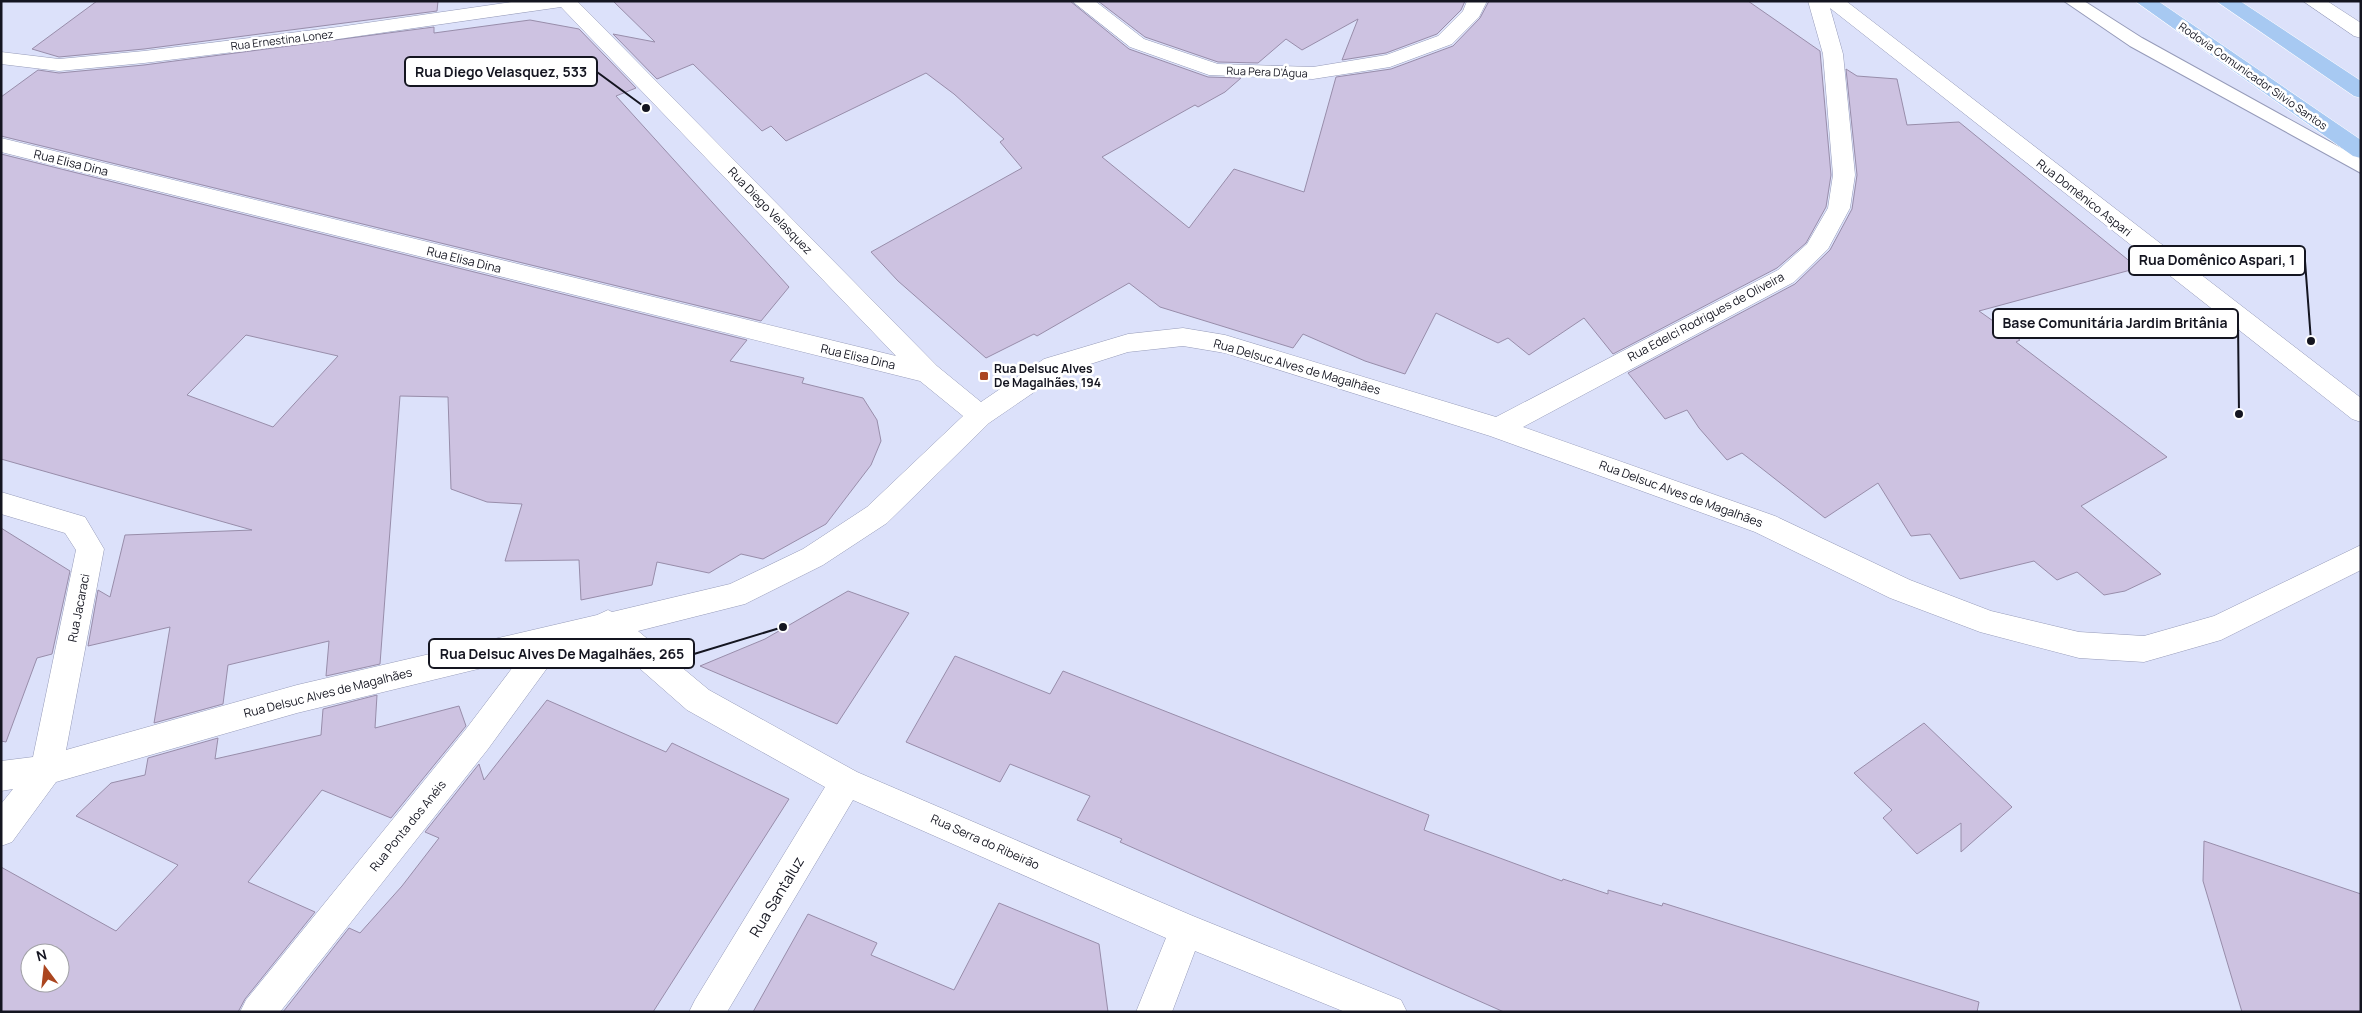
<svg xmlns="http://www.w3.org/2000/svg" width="2362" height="1013" font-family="Manrope,sans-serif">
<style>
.building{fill:#cdc2e1;stroke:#988daa;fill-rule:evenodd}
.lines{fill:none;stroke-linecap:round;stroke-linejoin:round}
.service-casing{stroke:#969bb9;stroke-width:2}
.minor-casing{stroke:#969bb9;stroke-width:1}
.secondary-casing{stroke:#969bb9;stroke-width:1}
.motorway-casing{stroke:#fff;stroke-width:1}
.service{fill:#fff;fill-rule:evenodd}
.minor{fill:#fff;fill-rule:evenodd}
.secondary{fill:#fff;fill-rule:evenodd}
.motorway{fill:#a7c9f2;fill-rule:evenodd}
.poi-dot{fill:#ab451f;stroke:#fff;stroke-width:2}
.labels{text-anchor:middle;stroke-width:5;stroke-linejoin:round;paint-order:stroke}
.far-street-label{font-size:11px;fill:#141520;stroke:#fff}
.street-label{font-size:12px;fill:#141520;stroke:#fff}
.poi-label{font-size:12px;font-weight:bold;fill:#141520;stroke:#fff;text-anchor:start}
.near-street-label{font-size:15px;fill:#141520;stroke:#fff}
.leader{fill:none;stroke:#141520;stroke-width:2}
.callout-dot{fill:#141520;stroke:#fff;stroke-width:2}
.callout{fill:#fff;stroke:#141520;stroke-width:2}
.callout-label{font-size:14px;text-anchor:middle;font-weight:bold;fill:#141520}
</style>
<rect width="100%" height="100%" fill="#dce1fa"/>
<path class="building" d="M97,1h341l-1,10 -293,38 -85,8 -27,-8z
M613,1h457l59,48 79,28 33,1 -16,14 -27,15 -3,-2 -93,52 87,71 45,-59 70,23 32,-115 55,-8 62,-23 27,-28 9,-17h259l72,50 11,124 -5,32 -20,36 -29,25 -164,86 -29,-36 -55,37 -21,-17 -10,5 -62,-30 -31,61 -40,-13 -62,-27 -10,14 -133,-41 -31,-24 -92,53 -3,-2 -48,24 -88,-77 -27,-29 151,-84 -22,-26 4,-3 -50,-45 -28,-21 -140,68 -15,-15 -9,5 -69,-67 -36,15 -44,-45 42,8z
M1098,1h367l-4,9 -24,24 -51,19 -44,7 16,-41 -56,31 -16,-11 -28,24 -40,-1 -73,-25z
M530,20l49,9 57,59 -20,8 173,191 -28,34 -760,-185v-39l37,-27 21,3 85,-8 290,-38v6z
M1846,69l11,7 40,3 10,46 52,-3 179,146 -159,43 41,29 -4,2 151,115 -86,49 80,68 -36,17 -21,4 -27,-23 -20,8 -23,-19 -74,18 -30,-45 -19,2 -33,-53 -53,35 -83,-65 -15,7 -28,-32 -12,-18 -22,9 -37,-46 167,-89 35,-34 22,-41 5,-34z
M1,154l746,186 -17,21 74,17 -2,5 61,15 14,22 4,21 -10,24 -45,59 -63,35 -22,-5 -32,19 -52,-11 -5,23 -71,15 -2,-40 -74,1 17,-57 -35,-2 -36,-13 -3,-92 -48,-1 -20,268 -54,12 3,-35 -101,24 -5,39 -69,19 16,-96 -82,19 10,-56 12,7 15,-62 127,-5 -251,-71zM246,335l92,21 -65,71 -86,-32z
M1,528l69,43 -18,83 -15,4 -31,84 -5,-1z
M848,591l61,22 -72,111 -137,-58 65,-27z
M955,656l95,38 13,-23 366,144 -5,15 138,51 1,-2 45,15v-4l54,16 1,-3 316,99 -2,10h-473l-384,-170 2,-3 -45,-19 13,-24 -80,-32 -10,18 -94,-40z
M377,695l-2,33 84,-22 7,20 -75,92 -69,-28 -74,92 67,30 -70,87 -7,13h-237v-145l115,64 62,-66 -102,-49 35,-33 34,-8 3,-17 70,-20 -3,21 106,-24 2,-26zM30,953h30v30h-30z
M547,700l119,52 6,-9 117,56 -136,213h-370l66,-84 11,5 42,-47 37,-48 -14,-6 54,-68 5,16z
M1924,723l88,84 -51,45v-29l-44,31 -34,-36 9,-8 -38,-37z
M2204,841l157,53v118h-119l-39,-131z
M999,903l100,41 9,68h-355l55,-98 69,29 -6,12 83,35z"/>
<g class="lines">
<defs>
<path id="service" d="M2064,1h20l58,37 219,121v14l-231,-127z"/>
<path id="minor" d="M519,1h58l360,365 44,36 63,-43 84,-25 55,-6 42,7 271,82 282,-147 29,-26 21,-36 5,-33 -10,-121 -15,-53h38l515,397v24l-9,-3 -522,-411 13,46 12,121 -5,33 -22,41 -34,33 -271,145 252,89 135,64 81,31 88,21 65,4 70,-20 147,-71v25l-140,70 -77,22 -65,-4 -99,-26 -90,-34 -135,-66 -265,-96 -265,-83 -42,-7 -55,6 -66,21 -73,50 -102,100 -64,42 -78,39 -107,27 71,59 148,82 336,144 208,84 6,12h-62l-150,-61 -23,61h-36l30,-74 -313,-138 -126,212h-38l6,-12 130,-213 -138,-77 -82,-72 -44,11 -73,100 -208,263h-40l6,-12 220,-271 53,-70 -222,54 -241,69 -44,60 -11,4v-42l12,-15 -12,2v-30l32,-4 43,-207 -11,-17 -64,-19v-22l84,25 19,32 -38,201 231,-65 300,-70 11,-5 4,2 118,-28 73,-35 64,-42 96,-91 -43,-35 -919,-229v-14l895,218 -335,-349 -223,32 -194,24 -85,8 -58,-7v-12l58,7 85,-8 194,-24z
M1072,1h23l49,38 74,25 95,3 73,-12 52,-19 25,-25 4,-10h20l-8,16 -27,27 -62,23 -77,12 -104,-4 -79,-28z"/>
<path id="secondary" d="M2303,1h24l34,22v15l-7,-2z"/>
<path id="motorway" d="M2135,1h23l203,139v18l-8,-2z
M2216,1h24l121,80v17l-7,-2z"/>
</defs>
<use href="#service" class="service-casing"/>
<use href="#minor" class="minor-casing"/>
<use href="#secondary" class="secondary-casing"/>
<use href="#motorway" class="motorway-casing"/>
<use href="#service" class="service"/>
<use href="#minor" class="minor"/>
<use href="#secondary" class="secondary"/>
<use href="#motorway" class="motorway"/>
</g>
<rect class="poi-dot" x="979" y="371" width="10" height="10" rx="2.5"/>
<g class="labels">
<g class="far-street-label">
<text transform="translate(282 40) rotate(-7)" y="4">Rua Ernestina Lonez</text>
<text transform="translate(1267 72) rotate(2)" y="4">Rua Pera D'Água</text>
<text transform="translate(2253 76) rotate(35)" y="4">Rodovia Comunicador Silvio Santos</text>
</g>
<g class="street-label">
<text transform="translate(71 163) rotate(14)" y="4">Rua Elisa Dina</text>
<text transform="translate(2084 198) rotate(38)" y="4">Rua Domênico Aspari</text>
<text transform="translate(770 211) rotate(46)" y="4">Rua Diego Velasquez</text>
<text transform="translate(464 260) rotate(14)" y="4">Rua Elisa Dina</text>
<text transform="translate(1706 317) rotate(-28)" y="4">Rua Edelci Rodrigues de Oliveira</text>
<text transform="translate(858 357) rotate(13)" y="4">Rua Elisa Dina</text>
<text transform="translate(1297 367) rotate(16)" y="4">Rua Delsuc Alves de Magalhães</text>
<text transform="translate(1681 494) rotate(20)" y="4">Rua Delsuc Alves de Magalhães</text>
<text transform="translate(79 608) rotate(-79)" y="4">Rua Jacaraci</text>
<text transform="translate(328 693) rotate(-14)" y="4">Rua Delsuc Alves de Magalhães</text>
<text transform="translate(408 826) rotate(-51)" y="4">Rua Ponta dos Anéis</text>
<text transform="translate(985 842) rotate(24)" y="4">Rua Serra do Ribeirão</text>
</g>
<g class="poi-label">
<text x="994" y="373">Rua Delsuc Alves<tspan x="994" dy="14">De Magalhães, 194</tspan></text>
</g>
<g class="near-street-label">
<text transform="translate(777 897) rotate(-59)" y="5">Rua Santaluz</text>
</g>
</g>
<path class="leader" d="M646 108L597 72M2311 341L2305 261M2239 414L2238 323M783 627L694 654"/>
<g class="callout-dot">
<circle cx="646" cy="108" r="5"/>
<circle cx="2311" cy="341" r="5"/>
<circle cx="2239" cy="414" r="5"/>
<circle cx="783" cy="627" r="5"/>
</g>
<g class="callout">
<rect x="405" y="57" width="192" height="29" rx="5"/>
<rect x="2129" y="246" width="176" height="29" rx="5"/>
<rect x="1993" y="309" width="245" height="29" rx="5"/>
<rect x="429" y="639" width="265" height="29" rx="5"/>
</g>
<g class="callout-label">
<text x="501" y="77">Rua Diego Velasquez, 533</text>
<text x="2217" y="265">Rua Domênico Aspari, 1</text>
<text x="2115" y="328">Base Comunitária Jardim Britânia</text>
<text x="562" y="659">Rua Delsuc Alves De Magalhães, 265</text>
</g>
<rect width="2362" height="1013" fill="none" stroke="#141520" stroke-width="5"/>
<g transform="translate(45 968) rotate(345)"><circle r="24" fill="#ffffff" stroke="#a1a1a6"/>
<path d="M0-4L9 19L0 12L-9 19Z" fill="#ab451f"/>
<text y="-8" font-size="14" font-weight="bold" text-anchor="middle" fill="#141520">N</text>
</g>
</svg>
